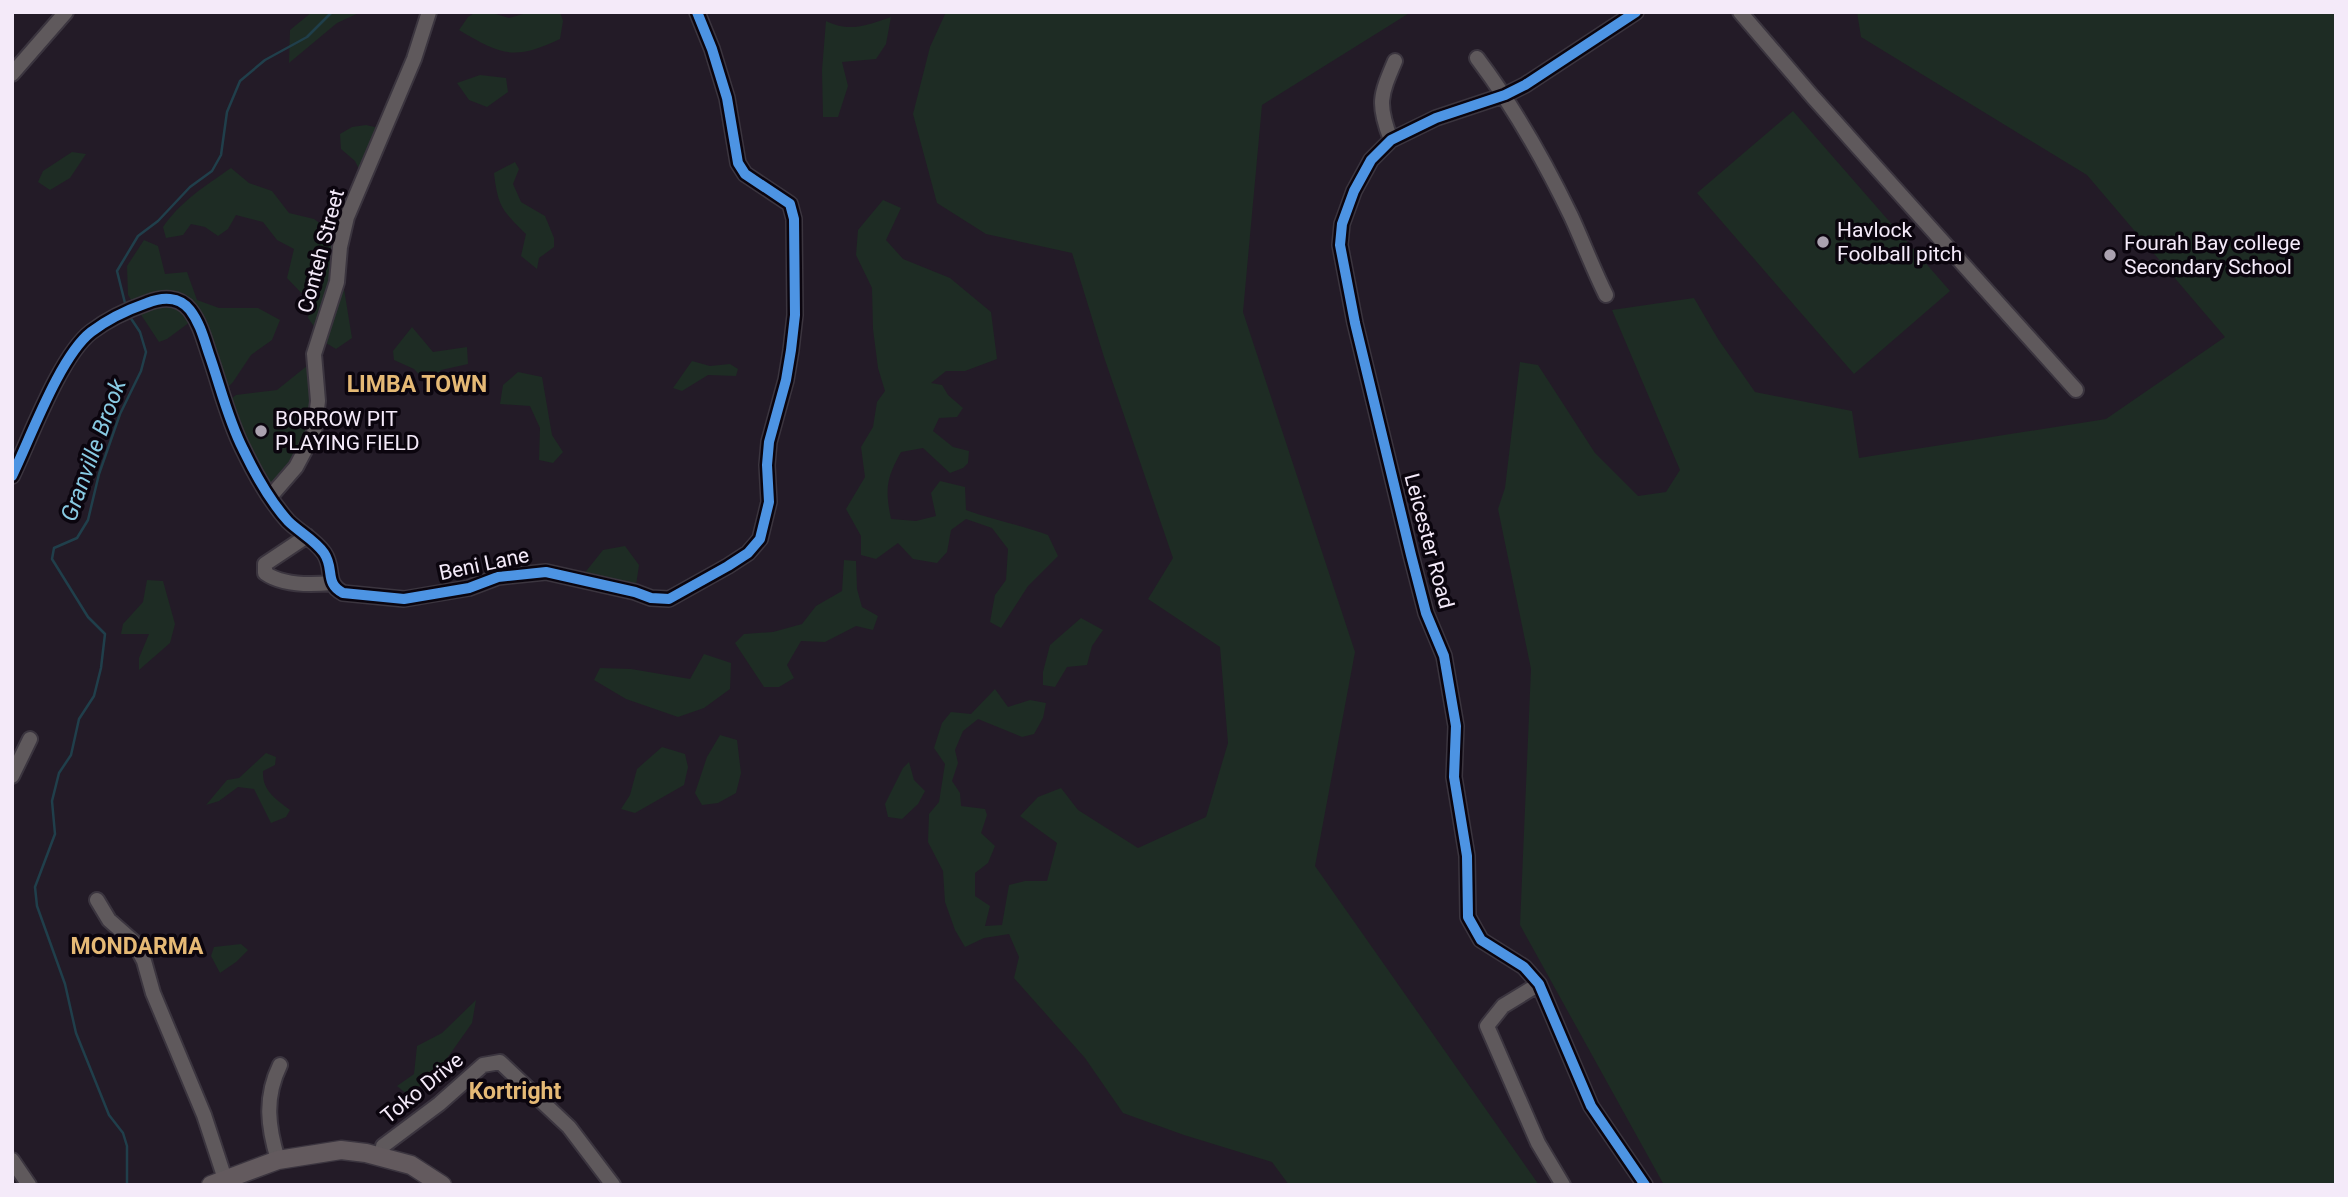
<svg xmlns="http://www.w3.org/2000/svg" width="2348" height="1197" font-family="Roboto,sans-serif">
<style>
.green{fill:#1e2c24}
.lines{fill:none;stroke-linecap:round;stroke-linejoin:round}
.stream{stroke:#203f4b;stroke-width:2.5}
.minor-casing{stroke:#3b353f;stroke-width:18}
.major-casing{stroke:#3b353f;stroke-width:21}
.minor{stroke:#5f595c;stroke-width:14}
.major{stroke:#635a5e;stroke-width:18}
.cycleway-casing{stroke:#0b050e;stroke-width:15}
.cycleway{stroke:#4d94e3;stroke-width:10}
.poi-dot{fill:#aba2b0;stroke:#0b050e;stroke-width:2.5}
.labels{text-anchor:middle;stroke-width:7;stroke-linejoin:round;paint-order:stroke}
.poi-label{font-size:21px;fill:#f4eaf9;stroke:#0b050e;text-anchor:start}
.street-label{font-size:21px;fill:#f4eaf9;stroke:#0b050e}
.neighbourhood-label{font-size:23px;font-weight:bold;fill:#e5b975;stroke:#0b050e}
.water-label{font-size:23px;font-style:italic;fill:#88cae3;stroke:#0b050e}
</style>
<rect width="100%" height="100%" fill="#231b27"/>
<path class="green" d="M312,12h49l-24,11 -48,40 1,-33z
M476,12h13l20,6 21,-6h30l3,9 -3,18c-46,22 -59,16 -101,-9l9,-13z
M946,12h465l-149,93 -19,207 112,340 -40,214 224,319h-250l-17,-23 -88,-27 -61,-22 -38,-55 -71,-80 5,-21 -10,-23 -25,4 -19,9 -10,-17 -10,-28 -2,-31 -15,-29 1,-28 10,-12 6,-38 -11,-16 8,-25 9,-11 20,2 24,-25 13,18 22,-7 16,3 -3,15 -9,16 -12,3 -44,-18 -15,12 -8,19 3,13 -6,18 8,12 1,13 24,3 2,6 -6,18 14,13 -7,17 -13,10v23l15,10 -5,20 17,-1 7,-40 16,-4h22l10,-38 -37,-27 18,-19 23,-9 17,22 60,38 68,-31 22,-74 -8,-96 -72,-48 25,-41 -69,-201 -32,-104 -86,-19 -49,-31 -24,-89 17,-67z
M1857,12h479v1173h-672l-144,-260 11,-256 -33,-160 7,-21 15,-126 18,3 57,88 43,43 28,-4 14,-22 -68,-160 82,-12 24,41 37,53 97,19 7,47 247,-39 119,-82 -138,-162 -226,-138z
M891,17l-5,27 -10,15 -34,3 6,24 -10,31h-15l-1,-47 4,-49c24,12 41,4 65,-4z
M480,75l26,3 2,14 -21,15 -18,-7 -12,-17z
M1793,111l157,180 -96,83 -157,-181z
M366,125l13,3 -16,49 -8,-16 -14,-12 -1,-15 12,-7z
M72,152l14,2 -16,24 -20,12 -12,-8 5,-11z
M515,162l4,7 -6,15 8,18 24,14 9,22v9l-15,11 -2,11 -16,-13 5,-22c-24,-24 -28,-27 -32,-61z
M231,168l18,15 23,8 17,22 25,6 17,12v31l13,27 8,49 -16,11 -10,-6 -18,-25 2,-16 -23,-24 7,-29 -17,-9 -14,-18 -27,-7 -8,14 -10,7 -13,-9 -14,-3 -8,11 -17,3 -3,-11c18,-26 42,-41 68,-59z
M883,200l18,8 -15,32 17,19 47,19 41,34 6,47 -32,12h-19l-15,12 11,2 6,10 15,13 -6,9 -18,1 -6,13 20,16 16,4 -1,12 -5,5 -13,5 -27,-25 -22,4c-15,27 -16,37 -10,67l25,2 20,-5 -5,-23 9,-12 25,6 1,23c27,10 55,15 82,25l10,21 -30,30 -27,42 -11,-6 5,-27 11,-15 2,-31 -16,-21 -26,-9 -15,11 -4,22 -10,11 -24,-4 -15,-16 -22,16 -15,-4v-19l-15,-27 19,-32 -4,-30 12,-20 4,-25 8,-11 -7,-23 -5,-39 -1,-41 -16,-33 2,-25z
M144,240l14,6 7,28 22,-2 10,28 22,8h39l22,12 -8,20 -21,15 -18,27 -11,11 -28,-74 -27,20 -8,3 -31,-47 -1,-29z
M412,327l21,25 34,-5 1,17 -27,6 -11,16 -16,-17 -20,-9 -1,-9z
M692,361l18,5 20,-2 8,5 -2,7 -28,-1 -26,16 -9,-3z
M308,365l7,1 -1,67 -44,64 -44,-94 10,-8 41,-5z
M518,372l24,5 10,58 11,17 -10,11 -14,-3 1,-32 -10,-22 -30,-2 3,-19z
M625,546l14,19 -4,27 -56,-12 24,-30z
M844,560l12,1 1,28 5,18 16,9 -5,14 -17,-4 -31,16 -24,-1 -14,24 7,13 -15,9h-15l-29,-44 9,-9 29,-2 29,-8 14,-18 26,-15z
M147,580l16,1 12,43 -5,19 -31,27v-12l10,-24h-28l2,-10 20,-22z
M1081,618l22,12 -11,16 -5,19 -20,2 -12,20 -12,-2v-13l7,-27z
M704,654l27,9 -1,26 -26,19 -26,9 -52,-18 -32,-19 6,-12 31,1 59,10z
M720,735l17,5 4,33 -5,20 -18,10 -16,2 -7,-12 12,-36z
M662,747l23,7 3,13 -4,18 -49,28 -14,-4 9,-14 7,-26z
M266,753l10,4 -1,8 -12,6c-1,20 13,28 27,39l-4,7 -15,6 -17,-34 -16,-2 -19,14 -13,4 21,-25 12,-2z
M909,762l5,18 11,11 -7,13 -16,15 -14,-2 -3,-13 18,-36z
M241,944l7,6 -12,12 -16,11 -9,-17 3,-9z
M476,1000l-4,23 -29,41 -34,32 -12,-10 17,-12 3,-28 25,-13z"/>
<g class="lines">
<path class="stream" d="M126,307l-9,-36 21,-35 20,-15 32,-34 22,-16 9,-16 6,-43 13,-31 25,-21 42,-23 25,-25
M127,1185v-39l-4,-13 -14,-18 -33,-82 -11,-49 -28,-78 -2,-19 20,-53 -3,-33 7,-28 12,-18 8,-36 15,-23 7,-28 4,-34 -17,-17 -36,-58 2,-11 23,-10 11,-18 11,-46 21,-60 21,-43 5,-19 -6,-20 -10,-15"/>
<defs>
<path id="minor" d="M1636,12l-111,73 -20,10 -69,23 -45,22 -20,20 -17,31 -12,33 -2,21 15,78 56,232 15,58 18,43 12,70 -2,51 13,79 1,61 13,23 43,27 15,17 52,122 54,79
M1740,12l72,84 264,294
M1477,58c37,49 67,102 94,158 12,26 22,53 35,79
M12,74l54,-62
M1391,140c-14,-36 -11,-44 4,-79
M12,476c18,-37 48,-120 79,-144 17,-13 36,-22 56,-29 15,-6 32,-7 43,7 10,13 14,29 19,44 11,31 19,66 34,95 12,25 27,52 45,72 11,11 27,19 36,32 11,16 0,30 19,40l61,6 65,-11 29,-11 48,-5 89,20 16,6 18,1 59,-33 20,-13 12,-14 9,-37 -2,-37 2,-23 17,-62 5,-30 4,-35 -1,-96 -4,-15 -45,-30 -7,-11 -11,-65 -15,-49 -15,-37
M270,497l26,-30 18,-34 4,-32 -4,-47 23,-72 3,-35 7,-30 67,-158 15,-47
M307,536l-42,28v9c17,12 46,12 66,10
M12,776l18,-37
M97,900l12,20 25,22 10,19 9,32 51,122 21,64
M1539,984l-36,22 -16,20 51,117 25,42
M383,1157v-11l56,-42 44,-39 17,-3 69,65 44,58
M12,1160l17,25
M278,1160c-10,-33 -14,-62 2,-95"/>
<path id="major" d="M211,1185l67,-25 63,-10 25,3 45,12 31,20"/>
</defs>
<use href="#minor" class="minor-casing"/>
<use href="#major" class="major-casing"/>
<use href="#minor" class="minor"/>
<use href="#major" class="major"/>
<defs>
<path id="cycleway" d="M1636,12l-111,73 -20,10 -69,23 -45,22 -20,20 -17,31 -12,33 -2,21 15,78 56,232 15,58 18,43 12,70 -2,51 13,79 1,61 13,23 43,27 15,17 52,122 54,79
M12,476c18,-37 48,-120 79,-144 17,-13 36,-22 56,-29 15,-6 32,-7 43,7 10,13 14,29 19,44 11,31 19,66 34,95 12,25 27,52 45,72 11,11 27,19 36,32 11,16 0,30 19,40l61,6 65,-11 29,-11 48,-5 89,20 16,6 18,1 59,-33 20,-13 12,-14 9,-37 -2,-37 2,-23 17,-62 5,-30 4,-35 -1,-96 -4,-15 -45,-30 -7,-11 -11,-65 -15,-49 -15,-37"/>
</defs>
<use href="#cycleway" class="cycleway-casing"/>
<use href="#cycleway" class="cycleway"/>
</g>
<g class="poi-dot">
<circle cx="1823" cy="242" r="7"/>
<circle cx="2110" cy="255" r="7"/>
<circle cx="261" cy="431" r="7"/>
</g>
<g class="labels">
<g class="poi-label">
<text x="1837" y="237">Havlock<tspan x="1837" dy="24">Foolball pitch</tspan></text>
<text x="2124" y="250">Fourah Bay college<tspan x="2124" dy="24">Secondary School</tspan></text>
<text x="275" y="426">BORROW PIT<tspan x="275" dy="24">PLAYING FIELD</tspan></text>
</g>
<g class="street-label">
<text transform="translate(321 251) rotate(-75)" y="7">Conteh Street</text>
<text transform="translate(1429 541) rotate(75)" y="7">Leicester Road</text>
<text transform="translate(484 564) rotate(-12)" y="7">Beni Lane</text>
<text transform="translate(422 1088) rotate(-39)" y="7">Toko Drive</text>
</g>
<g class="neighbourhood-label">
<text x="417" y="392">LIMBA TOWN</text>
<text x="137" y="954">MONDARMA</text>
<text x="515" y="1099">Kortright</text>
</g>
<g class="water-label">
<text transform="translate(93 450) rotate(-70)" y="8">Granville Brook</text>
</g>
</g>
<rect width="2348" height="1197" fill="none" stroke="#f4eaf9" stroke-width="28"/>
</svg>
